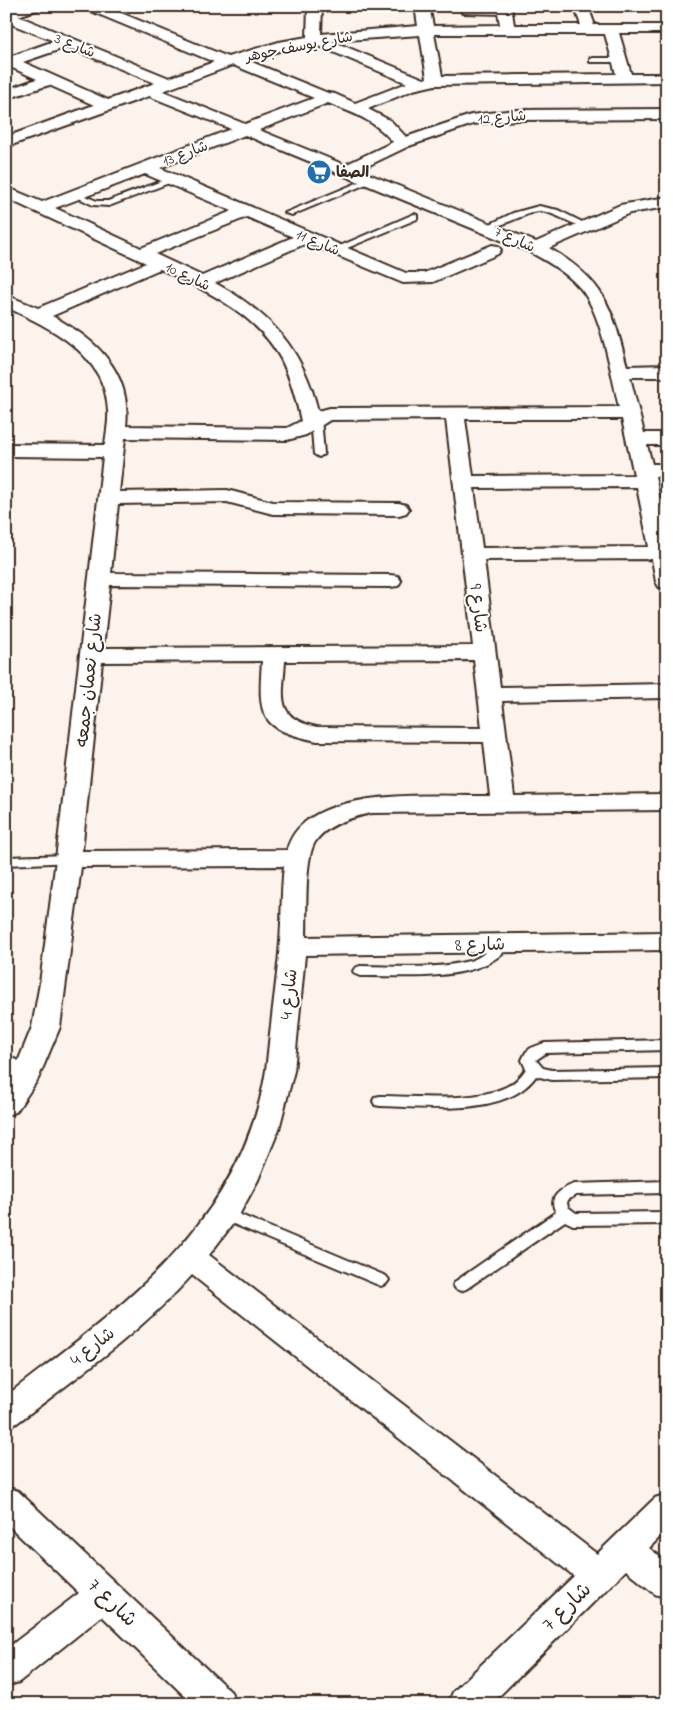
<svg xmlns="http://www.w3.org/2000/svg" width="673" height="1710" font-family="'Indie Flower','Playpen Sans Arabic',sans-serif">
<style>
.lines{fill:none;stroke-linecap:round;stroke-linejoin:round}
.lane-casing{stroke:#3b2a1e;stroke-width:4}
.street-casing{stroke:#3b2a1e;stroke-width:4}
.lane{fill:#fff;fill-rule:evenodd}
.street{fill:#fff;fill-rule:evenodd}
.labels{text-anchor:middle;stroke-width:4;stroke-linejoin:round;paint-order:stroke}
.far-street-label{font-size:15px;fill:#3b2a1e;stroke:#fff}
.far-poi-label{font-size:15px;font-weight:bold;fill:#3b2a1e;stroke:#fff;text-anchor:start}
.street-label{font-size:18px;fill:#3b2a1e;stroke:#fff}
.near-street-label{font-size:21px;fill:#3b2a1e;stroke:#fff}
</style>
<rect width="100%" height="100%" fill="#fdf3ed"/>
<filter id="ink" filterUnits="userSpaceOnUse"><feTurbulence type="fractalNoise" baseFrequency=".02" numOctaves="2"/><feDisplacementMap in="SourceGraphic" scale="10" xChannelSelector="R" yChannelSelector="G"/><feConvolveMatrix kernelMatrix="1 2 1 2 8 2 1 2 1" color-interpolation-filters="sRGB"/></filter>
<g filter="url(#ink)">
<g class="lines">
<defs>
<path id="lane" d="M464,10h41l4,2 -4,2 -43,-1v-2z
M590,58h30l4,2 -4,2h-30z
M170,178l7,2 -68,26 -16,-1 -20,-10 4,-2 20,8h11z
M369,178l7,2 -84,35 -7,-2z
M539,206l19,4 32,16c-8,6 -37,-16 -51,-15 -13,1 -48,22 -55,16l29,-14z
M414,214l3,1v4l-77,32 -7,-2z
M316,415l5,3 3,36 -5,3 -5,-3 -3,-36z
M69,855l6,4 -2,3 -67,3v-8z
M504,939l5,1 2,3c-27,42 -107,32 -151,33l-5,-2 -2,-3 2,-3 5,-2c35,0 74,4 109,-5 17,-4 24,-19 35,-22z
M667,1040v10l-121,3 -10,7 7,8 9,2 115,-2v10l-115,2 -16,-4c-30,42 -110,31 -156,30l-5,-1 -2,-4 2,-4 5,-1c37,0 92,7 126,-9 9,-4 15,-11 20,-18l-4,-9 4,-8 5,-4 13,-5z
M6,1055l27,13 2,4 -2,4h-10l-17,-10z
M667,1181v12l-91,2 -8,5 -1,3 1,4 8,6 91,-1v12l-94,1 -8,-4 -99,68 -5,2 -5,-2 -3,-4 3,-4 100,-69c-9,-15 5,-23 18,-28z
M224,1208l162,68 3,4 -3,4 -5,2 -5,-2 -157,-66 -2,-4 2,-4z"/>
<path id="street" d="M20,6h21l-2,3 -21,7 151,62 45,-16 -128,-53 -2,-3h20l124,51 51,-15 28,-5 1,-31h14l-1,28 97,-8 -3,-20h14l4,20 67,-1 -3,-19h14l3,19h67l-7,-19h14l6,17 -1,2h74v8h-48l12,41h36v8l-232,3 -22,5 -45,19 23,12 15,16 65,-22 46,-5 150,-1v10l-150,1 -44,4 -64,22 -50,24 177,72 84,-37 47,-8v10l-37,6 -81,35c56,33 63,59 78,118l40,-1v12h-37l14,56h23v12h-20l5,19h15v12h-12l12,56v56l-8,-1 -3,-5 -4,-23 -168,1 16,127 167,-3v14l-165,3 12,95 153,-2v16l-295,3c-20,4 -45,11 -57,29 -11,18 -8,72 -9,95l361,-5v18l-362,5 -11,116 -15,58 -21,51 -20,37 -29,38 388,299 58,-56 12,-4v36l-18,18 18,14v36l-12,-4 -29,-24 -135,134h-43l5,-12 121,-116 -382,-301c-51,57 -115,102 -175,148l-11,4v-31c115,-89 236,-171 260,-326 2,-15 3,-30 5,-45 3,-28 7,-55 9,-83 2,-25 1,-51 4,-76l-203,1 -21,160 -22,52 -22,33 -10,3v-32l9,-14 17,-42 8,-44 16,-124 47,-402 -97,-1v-12l99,1c1,-11 4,-23 3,-34 -2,-57 -57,-83 -102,-104v-12l32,13 108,-45 -140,-65v-11l36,15 189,-73 -82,-33 -143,51v-10l88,-32 -45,-20 -43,14v-9l31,-11 -29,-13 -2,-4 6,-6 42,-15 -48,-19 1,-11zM434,34h171l11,40 -174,2zM420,35l7,43 -3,1 -92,-38zM314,44l93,39 -52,20 -20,-9 -7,-1 -81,-33 39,-11zM67,47l88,36 -47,17 -85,-38zM233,65l81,33 -69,26 -82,-33zM328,103c27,11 45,16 65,39l-48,23 -86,-35zM245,135l285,117c18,10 36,20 50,36 22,25 31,86 39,119l-289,1 -12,3c-15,-62 -48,-98 -103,-128l92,-40 96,40 30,-1 65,-28 3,-4 -3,-4 -6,-1 -68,28h-18l-246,-105zM145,174l87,37 -91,37 -86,-40zM247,217l46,20 -91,39 -47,-22zM160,269c44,20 97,45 121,90 10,20 15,40 20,62l-14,7 -161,-2c6,-54 -30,-87 -74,-110zM446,419l27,227 -370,2 7,-63 280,2 8,-1 3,-5 -3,-5 -8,-1 -279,-2 7,-69 109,-2 46,12 126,1 7,-2 3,-4 -3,-4 -7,-2 -126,-1 -46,-12 -108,2 6,-54 162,2 19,-5 24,-15zM465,419h157l12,56 -161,1zM637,487l12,60 -167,1 -8,-60zM474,660l8,68 -165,-1c-43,-9 -34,-30 -32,-66zM262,661c-4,56 -3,68 55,80l167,1 6,54c-52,1 -186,-13 -203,54l-205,1 20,-189z
M6,1487l12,4 213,201 5,12h-43l-91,-88 -83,66 -13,4v-37l73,-56 -73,-70z"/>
</defs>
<use href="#lane" class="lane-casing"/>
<use href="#street" class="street-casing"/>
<use href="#lane" class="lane"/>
<use href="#street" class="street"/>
</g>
</g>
<defs>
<symbol id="supermarket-disc" viewBox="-11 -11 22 22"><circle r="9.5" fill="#1f6fb2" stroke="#fff"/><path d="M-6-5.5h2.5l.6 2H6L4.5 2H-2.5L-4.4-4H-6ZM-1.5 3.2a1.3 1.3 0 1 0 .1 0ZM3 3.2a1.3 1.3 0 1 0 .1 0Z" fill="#fff"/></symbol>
</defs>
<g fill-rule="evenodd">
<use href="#supermarket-disc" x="305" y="158" width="28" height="28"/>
</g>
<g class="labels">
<g class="far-street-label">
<text transform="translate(75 45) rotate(22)" y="5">شارع 3</text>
<text transform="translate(299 46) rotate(-11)" y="5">شارع يوسف جوهر</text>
<text transform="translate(502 117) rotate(-5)" y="5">شارع 12</text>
<text transform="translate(185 153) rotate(-21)" y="5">شارع 13</text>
<text transform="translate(515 239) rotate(24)" y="5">شارع 7</text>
<text transform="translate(318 242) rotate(23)" y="5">شارع 11</text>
<text transform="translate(188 276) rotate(26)" y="5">شارع 10</text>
</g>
<g class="far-poi-label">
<text x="336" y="177">الصفا</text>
</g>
<g class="street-label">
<text transform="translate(479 608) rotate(83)" y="6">شارع 9</text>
<text transform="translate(88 680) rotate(-84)" y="6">شارع نعمان جمعه</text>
<text transform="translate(480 944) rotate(-1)" y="6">شارع 8</text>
<text transform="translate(288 994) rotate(-84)" y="6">شارع 4</text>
<text transform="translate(92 1346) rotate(-38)" y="6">شارع 4</text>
</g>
<g class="near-street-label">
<text transform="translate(113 1602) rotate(44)" y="7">شارع 7</text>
<text transform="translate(566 1606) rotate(-44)" y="7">شارع 7</text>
</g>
</g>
<rect width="673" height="1710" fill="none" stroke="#fff" stroke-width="25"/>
<rect x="12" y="12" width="648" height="1685" fill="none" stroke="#3b2a1e" stroke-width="2" filter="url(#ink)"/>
</svg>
